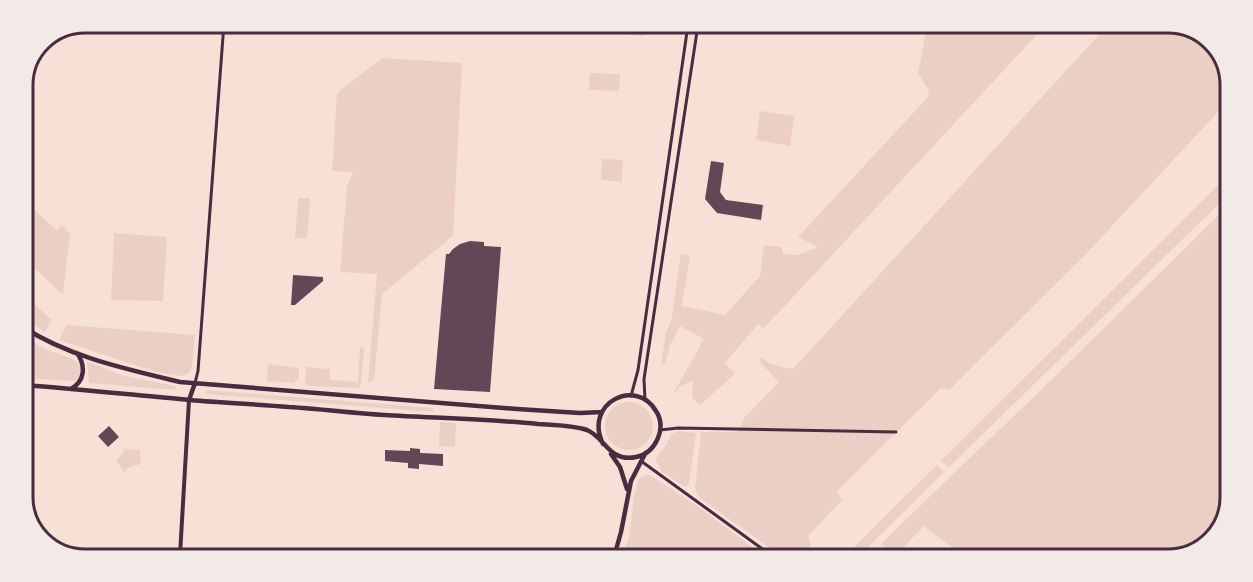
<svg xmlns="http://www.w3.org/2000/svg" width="1253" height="582" font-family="'Libre Baskerville',serif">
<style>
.green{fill:#ebcfc5}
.building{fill:#644757}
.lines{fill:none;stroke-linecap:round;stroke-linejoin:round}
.minor{stroke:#4a2c40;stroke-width:3}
.tertiary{stroke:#4a2c40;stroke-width:4}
.secondary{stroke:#4a2c40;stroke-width:4.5}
.rim{fill:none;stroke:#4a2c40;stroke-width:3}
</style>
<rect width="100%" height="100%" fill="#f7e1d7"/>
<path class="green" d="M594,25h51l-1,11 -51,-4z
M927,26l117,1 -263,283 -18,18 -5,-4 -33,39 10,11 -35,31 -8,-8 1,-16 -13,5 -9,11 33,-58 -24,-13 -10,19 -5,19 -4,1 5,-32 6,-16 9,-63 9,2 -8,50 43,9 35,-39 4,-31 18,2 1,7 15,1 20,-8 -20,-10 130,-140 1,-7 -11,-16z
M1106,27h86l28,23 10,30v19l-144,155 -137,136 -8,-2 -104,103 5,9 -34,36 3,9 -10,13h-17l-83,-59 -6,-9 6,-58h36l7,-12 -1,-1 36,-37 -20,-21 3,-4 8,7 23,5z
M382,58l80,5 -9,173 -71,58 -8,86 -6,3 9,-109 -37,-2 7,-86 6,-14 -21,-1 5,-78z
M590,73l30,1 -1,17 -30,-1z
M760,111l34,5 -4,30 -34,-6z
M602,159l21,1 -1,22 -21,-2z
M1229,174v20l-280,273 -8,-6z
M25,193l5,7 -3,2 30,29 5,-6 8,9 -7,61 -40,-38v-62z
M298,198h12l-3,41 -12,-1z
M1229,205l-3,316 -23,28 -34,10h-202l-43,-33 -29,30 -14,-12 74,-72 81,-77z
M114,233l53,4 -4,64 -52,-1z
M23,294l29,26 -7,12 -22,-14z
M67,325l128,10 -3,33 -4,6 -7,2 -25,-4 -97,-32z
M23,335c8,5 16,11 25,15 14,7 45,8 27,31l-52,-3z
M360,347l4,1 -3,37 -2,3 -49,-2 -5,-3 1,-16 24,2v11l28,2z
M87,361l37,15 52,10 -1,4 -86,-7z
M268,364l31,4v10l-6,5 -26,-2z
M206,390l227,18 1,2 -1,2 -227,-18 -1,-2z
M605 426a24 24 0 1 1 48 0a24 24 0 1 1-48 0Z
M440,422l16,1 -1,24 -16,-1z
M679,431l17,2 -7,51 -4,3 -23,-15 -7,-13 12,-15 4,-10z
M125,449l15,1 1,14 -14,4 -2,5 -9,-12z
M937,465l7,7 -87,86h-14z
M645,475h5l46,30 71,53 -144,-1 7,-25 4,-37 4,-13 2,-4z"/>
<path class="building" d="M711,161l13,2 -4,29 6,8 37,5 -2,15 -44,-7 -12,-14z
M470,241l14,1v4l17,1 -11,145 -56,-3 12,-135h3l4,-5 7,-5z
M293,275l30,2v4l-28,24h-4z
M109,426l10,11 -11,10 -10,-11z
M410,448l10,1v4l23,1v12l-24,-2v5l-11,-1v-5l-23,-2v-11l25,1z"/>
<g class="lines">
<path class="minor" d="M195,383l3,-12 26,-348
M631,396l7,-26 50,-345
M645,400l-1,-21 54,-354
M660,430l18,-2 218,4
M641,461l134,97"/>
<path class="tertiary" d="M180,555l9,-155"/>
<path class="secondary" d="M23,327c46,30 103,42 157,55l337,27 63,4 22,-1
M23,385c55,4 111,10 167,15 33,3 66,4 99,7 32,2 63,6 95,8 51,3 103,4 154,9 15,1 34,1 49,6 18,7 22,33 49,27 20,-4 31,-29 20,-46 -20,-34 -73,-8 -53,33
M71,389c14,-8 15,-23 6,-36
M189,400l6,-17
M611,454l9,13 7,22
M614,557l7,-25 10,-51 14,-27"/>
</g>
<path d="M0 0H1253V582H0ZM85 33H1168A52 52 0 0 1 1220 85V497A52 52 0 0 1 1168 549H85A52 52 0 0 1 33 497V85A52 52 0 0 1 85 33Z" fill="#f1eae7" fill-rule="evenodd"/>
<path class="rim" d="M85 33H1168A52 52 0 0 1 1220 85V497A52 52 0 0 1 1168 549H85A52 52 0 0 1 33 497V85A52 52 0 0 1 85 33Z"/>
</svg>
